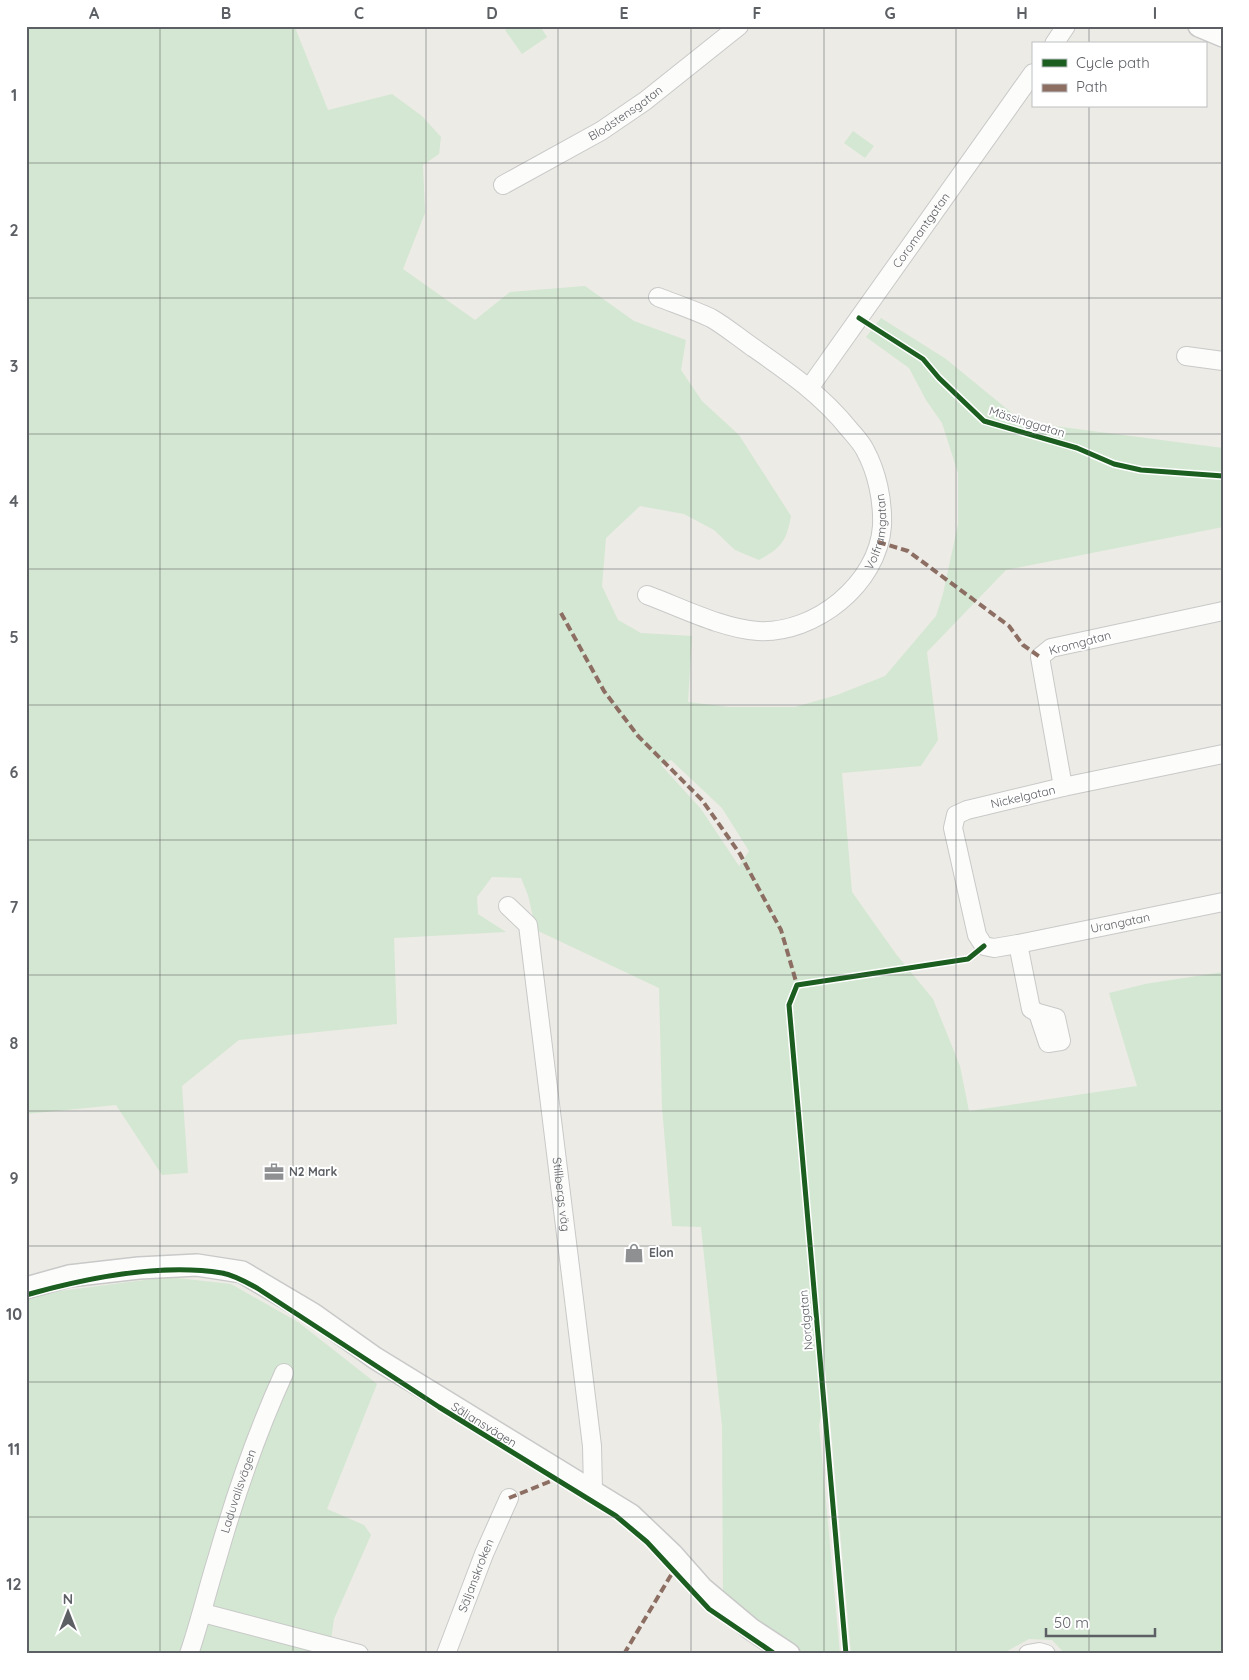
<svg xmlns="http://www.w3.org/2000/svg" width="1249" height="1680" font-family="Quicksand,sans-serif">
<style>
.green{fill:#d4e7d2;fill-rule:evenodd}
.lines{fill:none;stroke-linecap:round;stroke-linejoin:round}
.minor-casing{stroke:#c8c9c8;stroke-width:20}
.tertiary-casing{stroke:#c8c9c8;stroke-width:24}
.minor{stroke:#fcfcfb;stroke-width:18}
.tertiary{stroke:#fcfcfb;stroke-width:21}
.quiet{stroke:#8d6e63;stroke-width:4;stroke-dasharray:8 4;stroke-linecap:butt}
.cycleway-casing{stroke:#fff;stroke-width:8}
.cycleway{stroke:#1b5e20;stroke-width:5}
.grid{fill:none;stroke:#5c5f64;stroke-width:1;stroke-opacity:0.55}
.labels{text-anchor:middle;stroke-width:4;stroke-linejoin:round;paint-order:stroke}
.street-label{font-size:12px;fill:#5c5f64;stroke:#fff}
.poi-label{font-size:12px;font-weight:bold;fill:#5c5f64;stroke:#fff;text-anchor:start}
.neatline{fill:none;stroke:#5c5f64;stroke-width:2}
.grid-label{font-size:16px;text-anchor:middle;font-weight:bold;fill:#5c5f64}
</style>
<rect width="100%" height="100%" fill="#ecebe6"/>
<path class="green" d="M26,26h271l-1,4 32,80 64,-16 30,22 19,21 -2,17 -16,11 2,48 -22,56 72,51 35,-28 75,-6 49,35 52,19 -5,30 21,31 37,34 52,81c-5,26 -9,31 -32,44l-24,-10 -21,-20 -30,-16 -44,-8 -34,32 -4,48 16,34 23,13 51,3 -4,66 41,5h66l42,-12 48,-19 51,-60 7,-22 15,-70v-51l-16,-50 -16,-23 -17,-32 -43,-31 15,-19 65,41 77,63 200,26v79l-217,43 -79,82 11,88 -17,26 -79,7 10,119 44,62 37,45 27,67 9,45 168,-25 -28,-93 36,-9 78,-12v682h-158l-13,-14 -23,-1 -27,15h-151l-24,-267 -8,38 21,229h-34l-19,-9 -64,-51 -1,-168 -21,-199 -29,-1 -10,-119 -3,-119 -123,-58 -8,-35 -7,-17 -29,-1 -15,20 1,17 28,18 -112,6 3,86 -158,16 -57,46 6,87 -26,2 -46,-70 -90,9zM671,760l51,48 27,43 -10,15 -38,-57 -40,-44z
M511,26h29l7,11 -25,17 -17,-24z
M853,131l21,15 -9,12 -21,-15z
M168,1277l63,7 67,38 79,62 -50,125 37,16 7,10 -37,84 -5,35h-303v-354l34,-9z"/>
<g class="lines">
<defs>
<g id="minor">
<path d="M1054,44l12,-18"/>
<path id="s1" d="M503,185l98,-54 44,-30 94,-75"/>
<path d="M1186,356l37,5"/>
<path id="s2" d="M810,387l223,-314"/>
<path id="s3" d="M647,595c33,12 76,34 111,36 57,3 120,-47 124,-105 1,-26 -5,-54 -17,-76 -4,-8 -11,-15 -16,-21 -28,-35 -62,-58 -98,-83 -13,-9 -26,-20 -40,-28 -17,-8 -35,-14 -53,-21"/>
<path id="s4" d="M1223,754l-160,33 -96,23 -11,5 -3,13 24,107 7,11 10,2 24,-4 205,-42"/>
<path d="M1063,787l-23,-130 11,-9 172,-37"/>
<path id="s5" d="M508,906l20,19 64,521 1,44"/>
<path d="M1018,944l13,65 7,4 10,30 13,-2 -5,-23 -18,-5"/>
<path d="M203,1613l156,41"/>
<path id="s6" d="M189,1654c11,-32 18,-63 28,-95 18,-63 40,-127 67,-186"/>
<path id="s7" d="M446,1654l38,-100 25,-56"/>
<path d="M1028,1654l11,-2 7,2"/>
</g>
<g id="tertiary">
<path d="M1199,26l24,10"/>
<path id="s8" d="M26,1288l43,-12 70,-8 58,-3 45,7 71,42 62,44 256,157 41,39 30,34 49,41 38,25"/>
</g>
</defs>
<use href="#minor" class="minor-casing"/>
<use href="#tertiary" class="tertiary-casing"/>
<use href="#minor" class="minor"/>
<use href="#tertiary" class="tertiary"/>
<path class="quiet" d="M878,542l30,9 101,75 14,19 17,12
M561,613l43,78 34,45 64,64 38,54 41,76 16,55
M509,1498l47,-19
M624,1654l50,-84"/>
<defs>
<path id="cycleway" d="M859,318l64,41 16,19 45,43 93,27 37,16 27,6 82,6
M26,1295c60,-17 134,-32 196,-22 12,2 24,9 35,15l182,119 177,109 31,26 62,67 66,45
M846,1654l-57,-649 8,-20 171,-26 16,-13"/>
</defs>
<use href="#cycleway" class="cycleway-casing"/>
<use href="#cycleway" class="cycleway"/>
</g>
<path class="grid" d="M160,26v1628M293,26v1628M426,26v1628M558,26v1628M691,26v1628M824,26v1628M956,26v1628M1089,26v18M1089,106v1548M26,163h1197M26,298h1197M26,434h1197M26,569h1197M26,705h1197M26,840h1197M26,975h1197M26,1111h1197M26,1246h1197M26,1382h1197M26,1517h1197"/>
<defs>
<symbol id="office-bare" viewBox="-9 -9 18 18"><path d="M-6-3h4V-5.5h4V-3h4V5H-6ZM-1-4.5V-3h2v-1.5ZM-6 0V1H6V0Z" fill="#8e9092" stroke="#fff" stroke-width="2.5" paint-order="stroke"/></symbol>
<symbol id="shop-bare" viewBox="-9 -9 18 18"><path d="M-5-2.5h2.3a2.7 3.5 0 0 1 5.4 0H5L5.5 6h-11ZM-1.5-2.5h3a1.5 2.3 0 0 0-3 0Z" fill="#8e9092" stroke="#fff" stroke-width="2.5" paint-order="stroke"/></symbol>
</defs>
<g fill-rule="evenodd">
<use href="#office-bare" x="260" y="1158" width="28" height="28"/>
<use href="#shop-bare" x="620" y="1239" width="28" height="28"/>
</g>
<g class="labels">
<g class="street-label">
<text dy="4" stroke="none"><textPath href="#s1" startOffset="142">Blodstensgatan</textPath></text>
<text dy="4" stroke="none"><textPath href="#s2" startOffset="192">Coromantgatan</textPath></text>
<text transform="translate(1027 422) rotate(17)" y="4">Mässinggatan</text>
<text dy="4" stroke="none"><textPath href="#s3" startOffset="288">Volframgatan</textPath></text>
<text transform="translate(1080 643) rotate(-15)" y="4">Kromgatan</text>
<text transform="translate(1023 797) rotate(-13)" y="4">Nickelgatan</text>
<text dy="4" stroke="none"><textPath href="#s4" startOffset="549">Urangatan</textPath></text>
<text dy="4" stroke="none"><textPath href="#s5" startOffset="299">Stillbergs väg</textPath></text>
<text transform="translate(806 1320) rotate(-95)" y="4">Nordgatan</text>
<text dy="4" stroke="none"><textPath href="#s8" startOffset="505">Säljansvägen</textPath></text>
<text dy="4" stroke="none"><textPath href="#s6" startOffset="170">Laduvallsvägen</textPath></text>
<text dy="4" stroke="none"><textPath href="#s7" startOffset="84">Säljanskroken</textPath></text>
</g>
<g class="poi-label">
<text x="289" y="1176">N2 Mark</text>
<text x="649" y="1257">Elon</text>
</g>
</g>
<rect width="1249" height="1680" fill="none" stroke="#ffffff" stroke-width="55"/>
<rect x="1032" y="42" width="175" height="65" fill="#ffffff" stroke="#bebfc1"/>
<rect x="1042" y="59" width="25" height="8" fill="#1b5e20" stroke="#bebfc1"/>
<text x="1076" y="68" font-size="15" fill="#5c5f64">Cycle path</text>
<rect x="1042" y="84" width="25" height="8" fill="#8d6e63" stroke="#bebfc1"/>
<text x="1076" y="92" font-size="15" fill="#5c5f64">Path</text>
<g transform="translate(68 1612)" stroke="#ffffff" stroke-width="4" paint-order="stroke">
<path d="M0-4L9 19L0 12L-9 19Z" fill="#5c5f64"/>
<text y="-8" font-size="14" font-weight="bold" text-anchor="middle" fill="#5c5f64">N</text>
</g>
<path d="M1046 1628v8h109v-8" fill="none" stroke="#5c5f64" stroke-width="2.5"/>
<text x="1054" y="1628" font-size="15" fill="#5c5f64" stroke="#ffffff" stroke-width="4" paint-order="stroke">50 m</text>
<rect x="28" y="28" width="1194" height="1624" class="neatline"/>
<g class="grid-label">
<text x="94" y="19">A</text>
<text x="226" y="19">B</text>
<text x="359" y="19">C</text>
<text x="492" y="19">D</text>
<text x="624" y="19">E</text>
<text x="757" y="19">F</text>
<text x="890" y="19">G</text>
<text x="1022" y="19">H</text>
<text x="1155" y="19">I</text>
<text x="14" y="101">1</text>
<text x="14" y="236">2</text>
<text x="14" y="372">3</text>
<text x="14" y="507">4</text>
<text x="14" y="643">5</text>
<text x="14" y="778">6</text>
<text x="14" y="913">7</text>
<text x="14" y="1049">8</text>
<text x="14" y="1184">9</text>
<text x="14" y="1320">10</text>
<text x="14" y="1455">11</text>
<text x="14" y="1590">12</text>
</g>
</svg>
